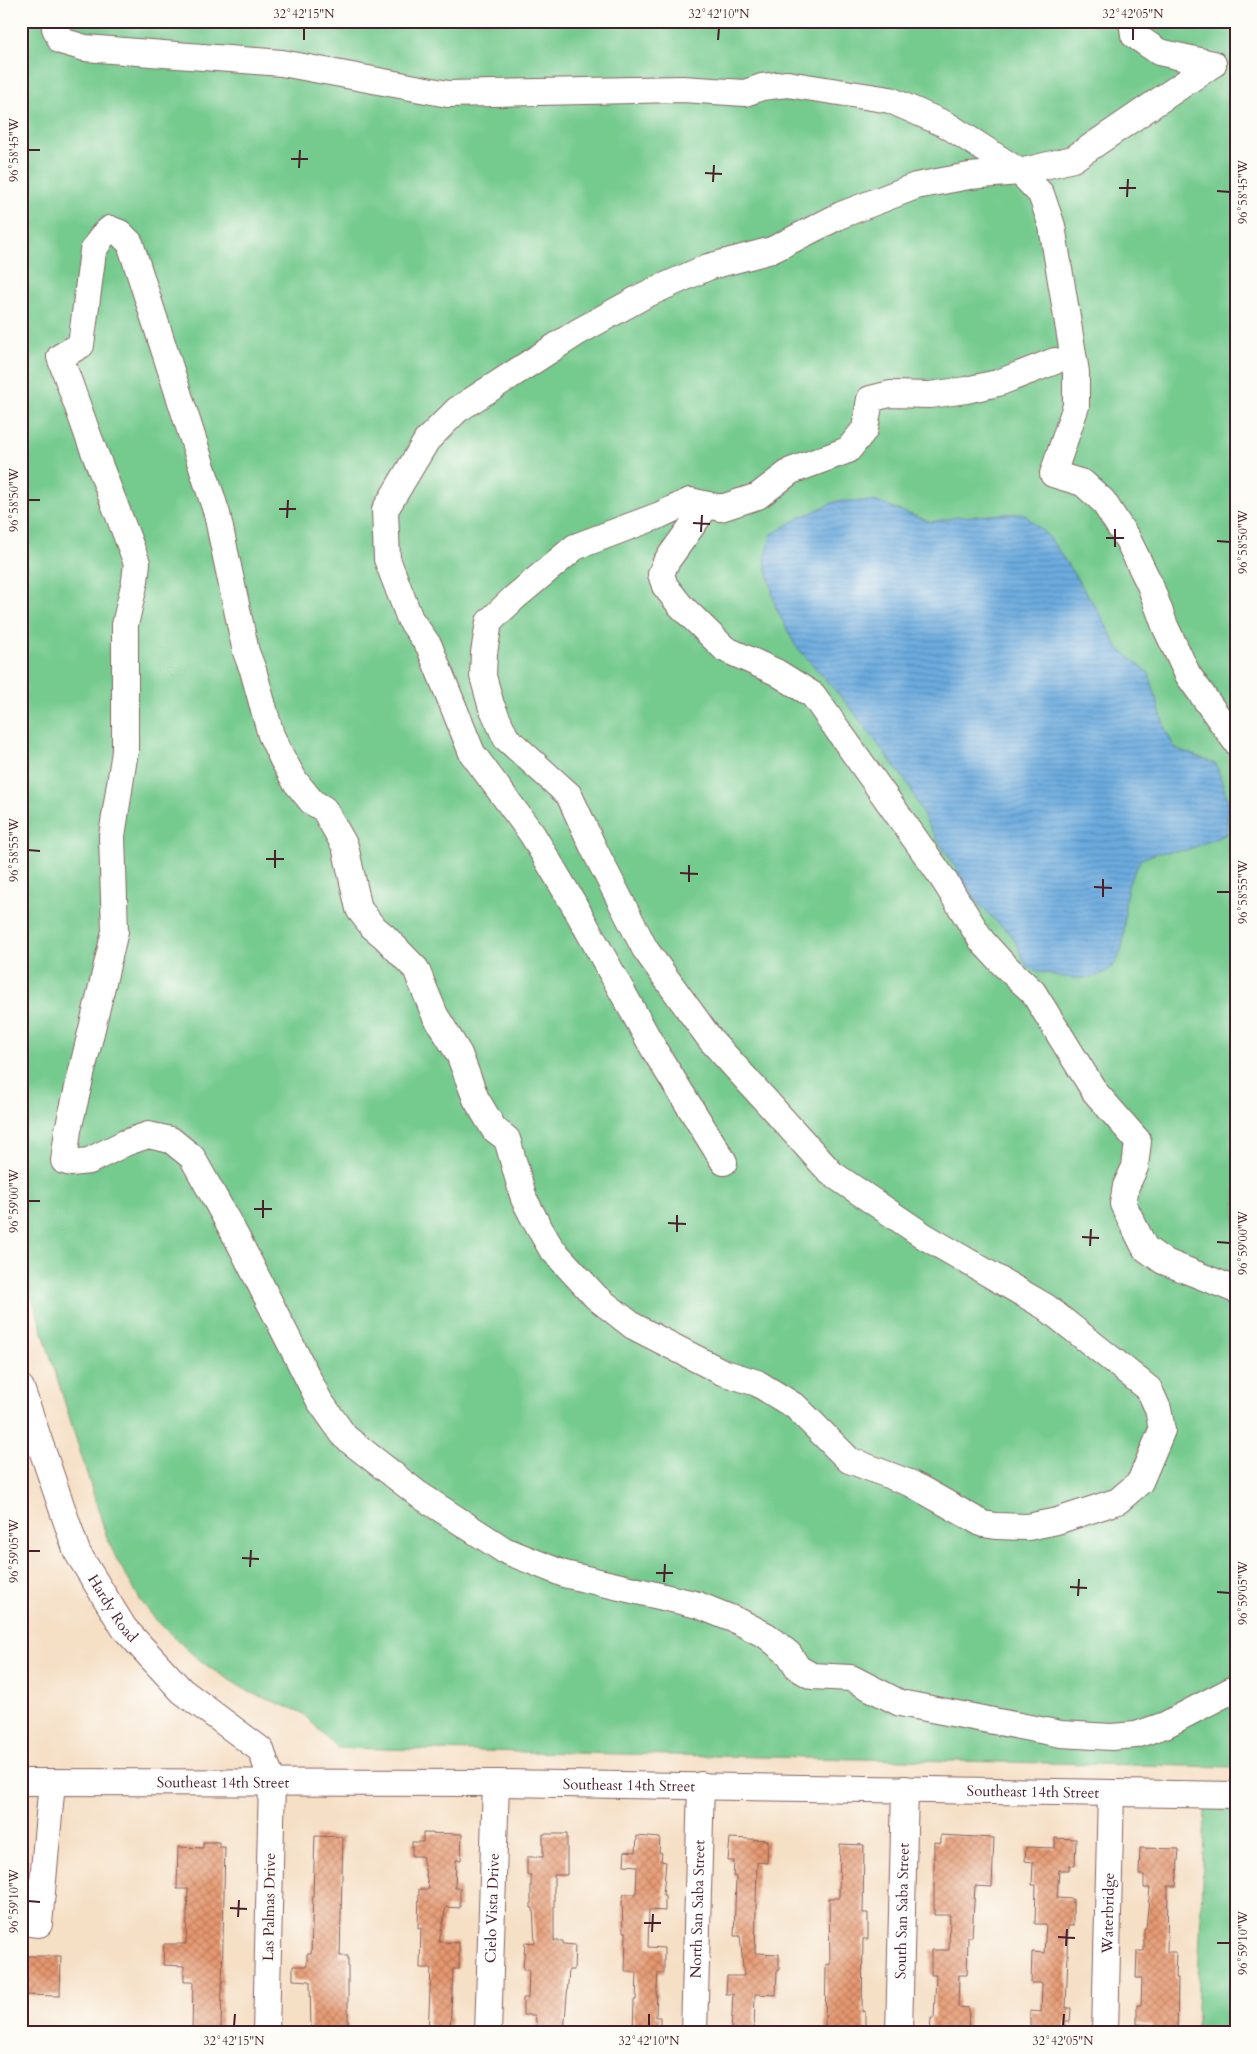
<svg xmlns="http://www.w3.org/2000/svg" width="1257" height="2054" font-family="Cardo,serif">
<style>
.green{fill:#74ca8e;stroke:#5f745c}
.water{fill:url(#water-rules);stroke:#5a6585}
.building{fill:url(#building-cross-hatch)}
.lines{fill:none;stroke-linecap:round;stroke-linejoin:round}
.minor-casing{stroke:#866261;stroke-width:28}
.minor{stroke:#fff;stroke-width:26}
.ticks{fill:none;stroke:#4a1f2b;stroke-width:2}
.labels{text-anchor:middle;stroke-width:4.5;stroke-linejoin:round;paint-order:stroke}
.street-label{font-size:15px;fill:#4a1f2b;stroke:#fdfcf7}
.neatline{fill:none;stroke:#4a1f2b;stroke-width:2}
.ticks-label{font-size:12px;text-anchor:middle;fill:#4a1f2b}
</style>
<defs>
<pattern id="water-rules" width="6" height="5" patternUnits="userSpaceOnUse" patternTransform="scale(1.25)"><rect width="6" height="5" fill="#6babdf"/><path d="M0 2.5h6" fill="none" stroke="#5a8bb5"/></pattern>
<pattern id="building-cross-hatch" width="8" height="8" patternUnits="userSpaceOnUse" patternTransform="scale(1.25)"><rect width="8" height="8" fill="#e69870"/><path d="M0 0l8 8M0 8l8-8" fill="none" stroke="#bc7b5c"/></pattern>
</defs>
<rect width="100%" height="100%" fill="#fdfcf7"/>
<filter id="ink" filterUnits="userSpaceOnUse"><feTurbulence type="fractalNoise" baseFrequency=".02" numOctaves="2"/><feDisplacementMap in="SourceGraphic" scale="10" xChannelSelector="R" yChannelSelector="G"/><feConvolveMatrix kernelMatrix="1 2 1 2 8 2 1 2 1" color-interpolation-filters="sRGB"/></filter>
<filter id="wash" filterUnits="userSpaceOnUse"><feTurbulence type="fractalNoise" baseFrequency=".0096" numOctaves="4" result="noise"/><feDisplacementMap in="SourceGraphic" scale="20" xChannelSelector="R" yChannelSelector="G"/><feGaussianBlur stdDeviation="1.12" result="paint"/><feColorMatrix in="noise" values="0 0 0 0 0 0 0 0 0 0 0 0 0 0 0 0 0 1.4 0 .05"/><feComposite in="paint" operator="in"/></filter>
<g filter="url(#wash)">
<rect width="100%" height="100%" fill="#f5dfc5"/>
<path class="green" d="M21,21h1215v1746l-899,-19 -36,-36 -50,-19 -41,-25 -19,-15 -35,-33 -15,-19 -24,-41 -10,-22 -86,-276z
M1205,1807l31,1v225h-40z"/>
<path class="water" d="M837,501h37l57,21 26,-5 66,-4 27,25 49,74 19,36 31,25 16,56 10,19 41,16 12,37 -1,33 -39,16 -31,3 -16,6c-4,9 -11,18 -13,28 -5,19 -2,41 -6,61 -10,44 -65,30 -95,19l-14,-30 -33,-31 -53,-83 -19,-39 -59,-78 -54,-61 -19,-37 -11,-46 6,-27 28,-17z"/>
<g id="blocks">
<path class="building" d="M423,1833l39,1 -1,26h-5l-1,28h5v20l-14,-1 -7,35 20,1v26h-6l-3,64h-22l3,-65h-11l1,-40h-3l1,-39h10l-7,-33h-10v-14h11z
M543,1834h24v41h-13v66h9v3l12,1 -1,25h-5l-5,63h-26l-3,-18h-12v-17h5l1,-28h-6l2,-28 10,1 -2,-35h-2v-33h-4v-18h16z
M941,1835l53,3 -2,49 -17,-1 -3,51h-4l-1,38h-8l-1,32 11,1 -1,25h-38l1,-15h3l2,-43h-5v-25h18l1,-35h-16v-73l7,1z
M315,1836l28,1 -3,119h8v77h-37l-1,-52 -17,-1v-14h14v-12h4z
M637,1836l23,2 -1,14 3,1 -1,8 5,1 -3,33h2v16l-16,-1 -1,37 16,1v25h-6l-1,15 -1,29h4v16h-27l1,-33h2l1,-28h-12l1,-40h-3l-1,-31 2,-7h12l1,-28 -13,-1 1,-14 11,1z
M730,1838l38,2 -1,23 -10,-1 -2,91 24,1v16h-2l-1,25 -21,-1 -1,39h-23l2,-39h-7l1,-18h17l-4,-40h-6l2,-59 -3,-1 1,-15h-6z
M1055,1838l21,1 -1,27 -6,-1v5h-10l-2,28 16,1v27h-5l-1,28h1l-2,54h5l-1,14h-5v11h-35v-22l11,1 1,-29h-11l1,-31 12,1 2,-29h-11l1,-39h-4l1,-23 -8,-1 1,-14 29,1z
M203,1842h16v5h6l-4,186h-29l1,-51h-9v-16l-21,-1 1,-21h22l2,-55h-11l1,-42 25,1z
M840,1844l24,1 -1,68h5v26h-5l-1,73 3,-1v21l-40,1 1,-69 4,1 -1,-67h10z
M1140,1848l39,1 -3,37h-8l-1,66h9l-1,26h3l-1,55h-25v-8l-15,-1v-19h4l1,-27h-6l1,-27h7v-23h2l4,-40h-6v-13h-5z
M21,1956h40l-1,40 -39,-1z"/>
</g>
</g>
<g filter="url(#ink)">
<use href="#blocks" fill-opacity="0" stroke="#866261" stroke-width="1"/>
<g class="lines">
<defs>
<g id="minor">
<path d="M58,21l-3,7 6,13 24,7 197,15 166,31 234,-5 63,4 17,-6 25,-3 103,16 57,25 73,47 21,22 11,32 24,146v34l-23,68 30,9 20,18 25,39 22,45 15,41 23,49 48,67"/>
<path d="M1132,21l2,14 25,17 54,12"/>
<path d="M1055,361l-57,22 -32,7 -36,5 -40,-1 -20,5 -5,30 -17,21 -57,21 -33,25 -37,12 -31,-7 -30,14 -85,32 -61,51 -25,24 -5,31 -1,23 8,29 15,33 63,57 25,54 51,100 65,90 121,134 93,63 122,71 103,82 9,20 4,21 -22,52 -22,19 -61,20 -29,6 -32,-1 -13,-2 -71,-40 -63,-24 -53,-53 -39,-24 -35,-11 -89,-46 -37,-29 -45,-49 -14,-24 -13,-25 -17,-60 -13,-10 -18,-30 -17,-45 -24,-39 -19,-46 -31,-32 -13,-11 -13,-17 -14,-63 -21,-37 -12,-7 -17,-21 -13,-23 -11,-23 -18,-65 -7,-18 -29,-138 -87,-271 -10,-10 -10,-4 -7,6 -10,16 -12,94 -21,12 29,81 48,125 -2,18 -10,44v126l-13,85 3,95 -47,199 -4,31 7,2 18,-2 36,-18 23,-8 23,5 21,17 46,83 81,160 26,37 73,57 86,56 60,24 134,31 42,17 27,14 22,18 9,14 14,8 39,2 49,25 161,31 50,3 25,-2 29,-10 71,-37"/>
<path d="M707,505l-41,57 -5,12 4,12 15,19 45,44 51,23 37,23 129,182 40,64 21,23 30,28 62,100 43,49 -3,26 -9,19 -3,18 22,44 18,13 73,29"/>
<path d="M724,1162l-69,-111 -82,-148 -41,-69 -60,-81 -43,-107 -19,-27 -23,-60 -2,-49 42,-70 30,-30 121,-78 67,-37 63,-28 64,-17 69,-35 75,-29 53,-10 51,-4 53,-13 140,-95"/>
<path id="s1" d="M21,1388l56,164 47,76 58,63 79,59 11,31 -6,252"/>
<path id="s2" d="M21,1782l475,1 740,12"/>
<path d="M21,1922l18,2 13,-142"/>
<path id="s3" d="M488,2033l8,-250"/>
<path id="s4" d="M694,2033l7,-248"/>
<path id="s5" d="M899,2033l6,-244"/>
<path id="s6" d="M1105,2033l6,-240"/>
</g>
</defs>
<use href="#minor" class="minor-casing"/>
<use href="#minor" class="minor"/>
</g>
</g>
<path class="ticks" d="M304,40v-12M718,40l1,-12M1133,40v-12M28,150h12M291,159h17M299,168l1,-18M705,173l17,1M713,182l1,-17M1119,188h17M1217,191l13,1M1127,197l1,-18M28,500h12M279,509h17M287,518l1,-18M693,523l17,1M701,532l1,-17M1106,538h18M1217,541l13,1M1115,547v-18M28,850l12,1M266,859h18M275,868v-18M680,873l18,1M689,882v-17M1094,887l18,1M1217,892h13M1103,897v-18M28,1201h12M254,1209h18M263,1218v-18M668,1223l18,1M677,1232v-17M1082,1237l17,1M1217,1242l13,1M1090,1246l1,-17M28,1551h12M242,1558l17,1M250,1567l1,-17M656,1573h17M664,1582l1,-18M1070,1587l17,1M1217,1592l13,1M1078,1596l1,-17M28,1901l12,1M230,1908l17,1M238,1917l1,-17M644,1923h17M652,1932l1,-18M1058,1937l17,1M1217,1943h13M1066,1946l1,-17M234,2026l1,-12M649,2026v-12M1063,2026l1,-12"/>
<g class="labels">
<g class="street-label">
<text dy="5" stroke="none"><textPath href="#s1" startOffset="240">Hardy Road</textPath></text>
<text dy="5" stroke="none"><textPath href="#s2" startOffset="202">Southeast 14th Street</textPath></text>
<text dy="5" stroke="none"><textPath href="#s2" startOffset="608">Southeast 14th Street</textPath></text>
<text dy="5" stroke="none"><textPath href="#s2" startOffset="1012">Southeast 14th Street</textPath></text>
<text transform="translate(269 1907) rotate(-89)" y="5">Las Palmas Drive</text>
<text dy="5" stroke="none"><textPath href="#s3" startOffset="125">Cielo Vista Drive</textPath></text>
<text dy="5" stroke="none"><textPath href="#s4" startOffset="124">North San Saba Street</textPath></text>
<text dy="5" stroke="none"><textPath href="#s5" startOffset="122">South San Saba Street</textPath></text>
<text dy="5" stroke="none"><textPath href="#s6" startOffset="120">Waterbridge</textPath></text>
</g>
</g>
<rect width="1257" height="2054" fill="none" stroke="#fdfcf7" stroke-width="55"/>
<rect x="28" y="28" width="1202" height="1998" class="neatline"/>
<g class="ticks-label">
<text x="304" y="18">32°42'15"N</text>
<text x="719" y="18">32°42'10"N</text>
<text x="1133" y="18">32°42'05"N</text>
<text transform="translate(14 150) rotate(-90)" y="4">96°58'45"W</text>
<text transform="translate(1243 192) rotate(-90)" y="4">96°58'45"W</text>
<text transform="translate(14 500) rotate(-90)" y="4">96°58'50"W</text>
<text transform="translate(1243 542) rotate(-90)" y="4">96°58'50"W</text>
<text transform="translate(14 850) rotate(-90)" y="4">96°58'55"W</text>
<text transform="translate(1243 892) rotate(-90)" y="4">96°58'55"W</text>
<text transform="translate(14 1201) rotate(-90)" y="4">96°59'00"W</text>
<text transform="translate(1243 1243) rotate(-90)" y="4">96°59'00"W</text>
<text transform="translate(14 1551) rotate(-90)" y="4">96°59'05"W</text>
<text transform="translate(1243 1593) rotate(-90)" y="4">96°59'05"W</text>
<text transform="translate(14 1901) rotate(-90)" y="4">96°59'10"W</text>
<text transform="translate(1243 1943) rotate(-90)" y="4">96°59'10"W</text>
<text x="234" y="2045">32°42'15"N</text>
<text x="649" y="2045">32°42'10"N</text>
<text x="1063" y="2045">32°42'05"N</text>
</g>
</svg>
